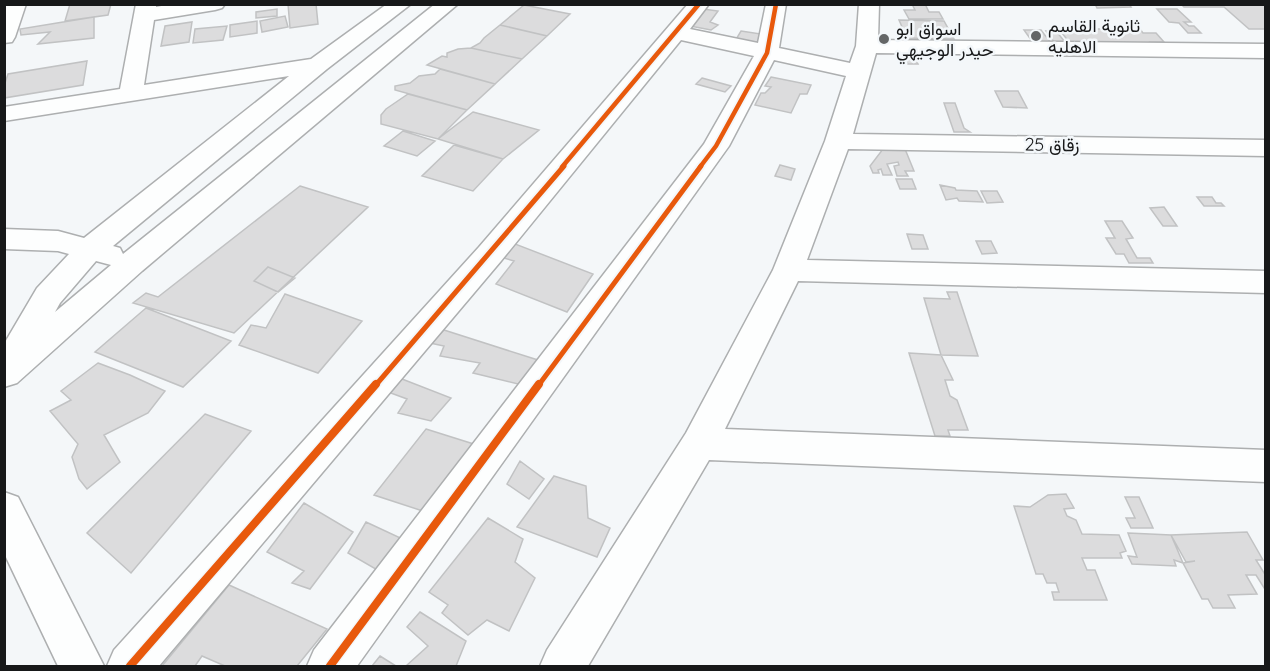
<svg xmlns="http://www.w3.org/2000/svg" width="1270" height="671" font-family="Quicksand,Vazirmatn,sans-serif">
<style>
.building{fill:#dcdcdd;stroke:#c1c2c3;stroke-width:1.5}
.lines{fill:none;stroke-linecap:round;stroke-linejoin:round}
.minor-casing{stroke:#adafb0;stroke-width:3}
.minor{fill:#fdfefe;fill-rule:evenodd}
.cycleway-far2-casing{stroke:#f3f7fa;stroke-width:8}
.cycleway-far1-casing{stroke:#f3f7fa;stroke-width:9}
.cycleway-casing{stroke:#f3f7fa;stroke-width:11}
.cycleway-far2{stroke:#e8590c;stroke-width:4.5}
.cycleway-far1{stroke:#e8590c;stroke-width:5}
.cycleway{stroke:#e8590c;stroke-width:8}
.poi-dot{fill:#646667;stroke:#f3f7fa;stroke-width:2}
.labels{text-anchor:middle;stroke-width:5;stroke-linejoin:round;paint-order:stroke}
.far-poi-label{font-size:18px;fill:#171819;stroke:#f3f7fa;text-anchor:start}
.far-street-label{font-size:18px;fill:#171819;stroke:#f3f7fa}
</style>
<rect width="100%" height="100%" fill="#f4f7f9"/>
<path class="building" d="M70,4h41l-3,11 -43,6z
M288,4h28l2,20 -28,4z
M912,4h13l4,8h10l4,7h-34l-5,-9h11z
M1095,4h34l2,3 -34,1z
M1181,4h85v25h-17l-25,-22h-40z
M524,5l46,9 -23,22 -47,-11z
M277,9v7l-21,2v-6z
M703,9l15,2 -8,11 8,3 -7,5 -21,-4z
M1157,9h20l14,13h-7l5,4h5l7,7h-13l-9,-10 -10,-1z
M285,16l3,11 -26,5 -2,-11z
M94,17v21l-56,6 12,-12 -29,3 -1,-6z
M899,20l45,1 10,18 -47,-1z
M257,21v12l-27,4v-12z
M192,22l-3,20 -28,4 4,-20z
M500,25l47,11 -25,23 -51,-11 9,-5 4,-5z
M227,26l-4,14 -30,3 2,-14z
M1059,29h81l3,4h13l8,9h-14l3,4h-81z
M1024,30h17l10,13 -17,1z
M741,31l20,3 -5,11 -21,-4z
M1046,31h10l9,11h-11z
M471,48l51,11 -27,25 -68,-19 15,-9 5,1v-4l11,-4z
M904,56h10l4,8h-10z
M87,61l-4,24 -79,13v-12l4,-12z
M440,69l55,15 -28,26 -72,-20v-4l15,-3 9,-7 16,-2z
M771,77l40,8 -4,9h-7l-9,19 -36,-8 6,-12h4l6,-6 -6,-1z
M702,78l29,8 -6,6 -29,-8z
M995,91h23l9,17 -24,-1z
M408,94l59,16 -29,29 -57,-15v-9l5,-6z
M944,103h11l9,25 6,4h-16z
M473,112l66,18 -36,29 -65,-20z
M403,131l32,10 -18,15 -33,-10z
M454,145l49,14 -30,32 -51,-15z
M883,149h22l9,22h-9l3,5h-11l-3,-10 5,-1 -1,-3 -11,2 5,11h-9l-2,-6 -3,1 1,3h-6l-3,-7z
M780,165l15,4 -4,11 -16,-4z
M896,179h16l4,10h-16z
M940,185l15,3 1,2 21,1 6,11 -24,-1 -2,-3 -11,2z
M300,186l68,21 -134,126 -101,-30 13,-10 12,4z
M981,191h16l6,11 -16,1z
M1197,197h15l4,6h5l3,3h-20z
M1164,207l13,19h-14l-13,-18z
M1105,221h17l11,17 -7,1 11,19h13l3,5h-24l-5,-9h-8l-10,-16h9z
M907,234l16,1 5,14h-16z
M502,239l91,35 -26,38 -71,-28 18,-23 -24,-7z
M976,241h15l6,12 -15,1z
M268,267l27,11 -17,14 -24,-11z
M947,292h10l21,64 -37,-1 -17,-57 26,1z
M285,294l77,27 -44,52 -79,-28 12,-20 15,3z
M146,308l85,33 -48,46 -88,-35z
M444,330l97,31 -19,24 -49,-12 7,-10 -40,-7 4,-10 -14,-3z
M909,353l32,2 12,25h-8l5,16 7,4 11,30h-20l2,6h-15z
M98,363l32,12 35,16 -17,22 -44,22 16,27 -33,27 -8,-10 -7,-22 6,-13 -28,-33 21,-11 -10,-9z
M402,379l49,19 -20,23 -33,-8 9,-14 -19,-7z
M205,414l46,17 -120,142 -44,-40z
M426,429l54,17 -45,69 -61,-20z
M520,461l24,18 -15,20 -22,-15z
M554,476l32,10 2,32 22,10 -13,29 -80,-30z
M1066,494l8,14 -10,1 3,7 9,4 6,14 37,1 7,16 -6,2 2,5h-40l5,12h8l12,30h-53l-2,-8h7l-3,-9h-9l-4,-9h-7l-22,-68 16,1 18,-12z
M1125,497h14l14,31h-22l-5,-10h9z
M304,503l49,29 -43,57 -18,-6 12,-12 -37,-19z
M488,518l35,21 -8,23 20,16 -26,53 -22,-11 -19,15 -26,-22 6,-8 -19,-13z
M366,522l43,20 -23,33 -38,-22z
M1247,532l16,28h-7l10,16v15l-10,-16h-10l11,19 -29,1 7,13h-22l-5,-9h-6l-19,-36 12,-2 -9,1 -15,-27z
M1128,533l43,2 12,28 -9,-3 2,6 -44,-2 -4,-8 9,1z
M229,585l98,44 -30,37h-72l-23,-10 -7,10h-33z
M420,612l46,29 -10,25h-50l22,-20 -21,-19z
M380,656l16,10h-24z"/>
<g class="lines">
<defs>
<path id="minor" d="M6,4h20l-11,33 -3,5 -8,1z
M136,4h20v3l16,-3h53l-3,4 -7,2 -61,10 -10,65 167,-26 76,-55h24l-84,65 -214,177 7,2 3,6 312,-250h23l-316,267 -125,112 -13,4v-43l33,-56 32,-34 -11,-3 -54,-2v-20l54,2 26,7 205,-162 -285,45v-14l116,-18zM96,261l15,4 -56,47 5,-9z
M688,4h21l-19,25 68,14 8,-39h20l-7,44 71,15 6,-17 3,-42h20l-1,36 388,4v14l-390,-5 -23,81 413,6v16l-418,-7 -41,111 459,11v22l-468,-12 -73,148 541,21v32l-557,-22 -121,206h-48l7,-16 139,-217 87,-163 52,-129 21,-65 -72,-16 -45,86 -372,520h-50l7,-16 390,-506 50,-88 -73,-16 -180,221 -342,405h-52l7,-16 365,-403z
M4,492l14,5 86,169h-46l-54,-113z"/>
</defs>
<use href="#minor" class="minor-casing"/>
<use href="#minor" class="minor"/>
<defs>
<path id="cycleway-far2" d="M562,167l137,-163
M700,167l16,-21 51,-93 9,-49"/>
<path id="cycleway-far1" d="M375,386l189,-220
M538,386l163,-220"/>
<path id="cycleway" d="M130,666l246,-282
M330,666l209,-282"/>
</defs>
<use href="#cycleway-far2" class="cycleway-far2-casing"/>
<use href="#cycleway-far1" class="cycleway-far1-casing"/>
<use href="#cycleway" class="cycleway-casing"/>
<use href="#cycleway-far2" class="cycleway-far2"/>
<use href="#cycleway-far1" class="cycleway-far1"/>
<use href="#cycleway" class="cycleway"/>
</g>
<g class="poi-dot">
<circle cx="1036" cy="36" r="6"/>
<circle cx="884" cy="39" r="6"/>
</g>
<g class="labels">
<g class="far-poi-label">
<text x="1048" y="32">ثانوية القاسم<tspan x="1048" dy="21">الاهليه</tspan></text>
<text x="896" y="35">اسواق ابو<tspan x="896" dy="21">حيدر الوجيهي</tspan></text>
</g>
<g class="far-street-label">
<text transform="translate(1052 145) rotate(1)" y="6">زقاق 25</text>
</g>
</g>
<rect width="1270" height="671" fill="none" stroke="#171819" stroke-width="12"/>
</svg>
